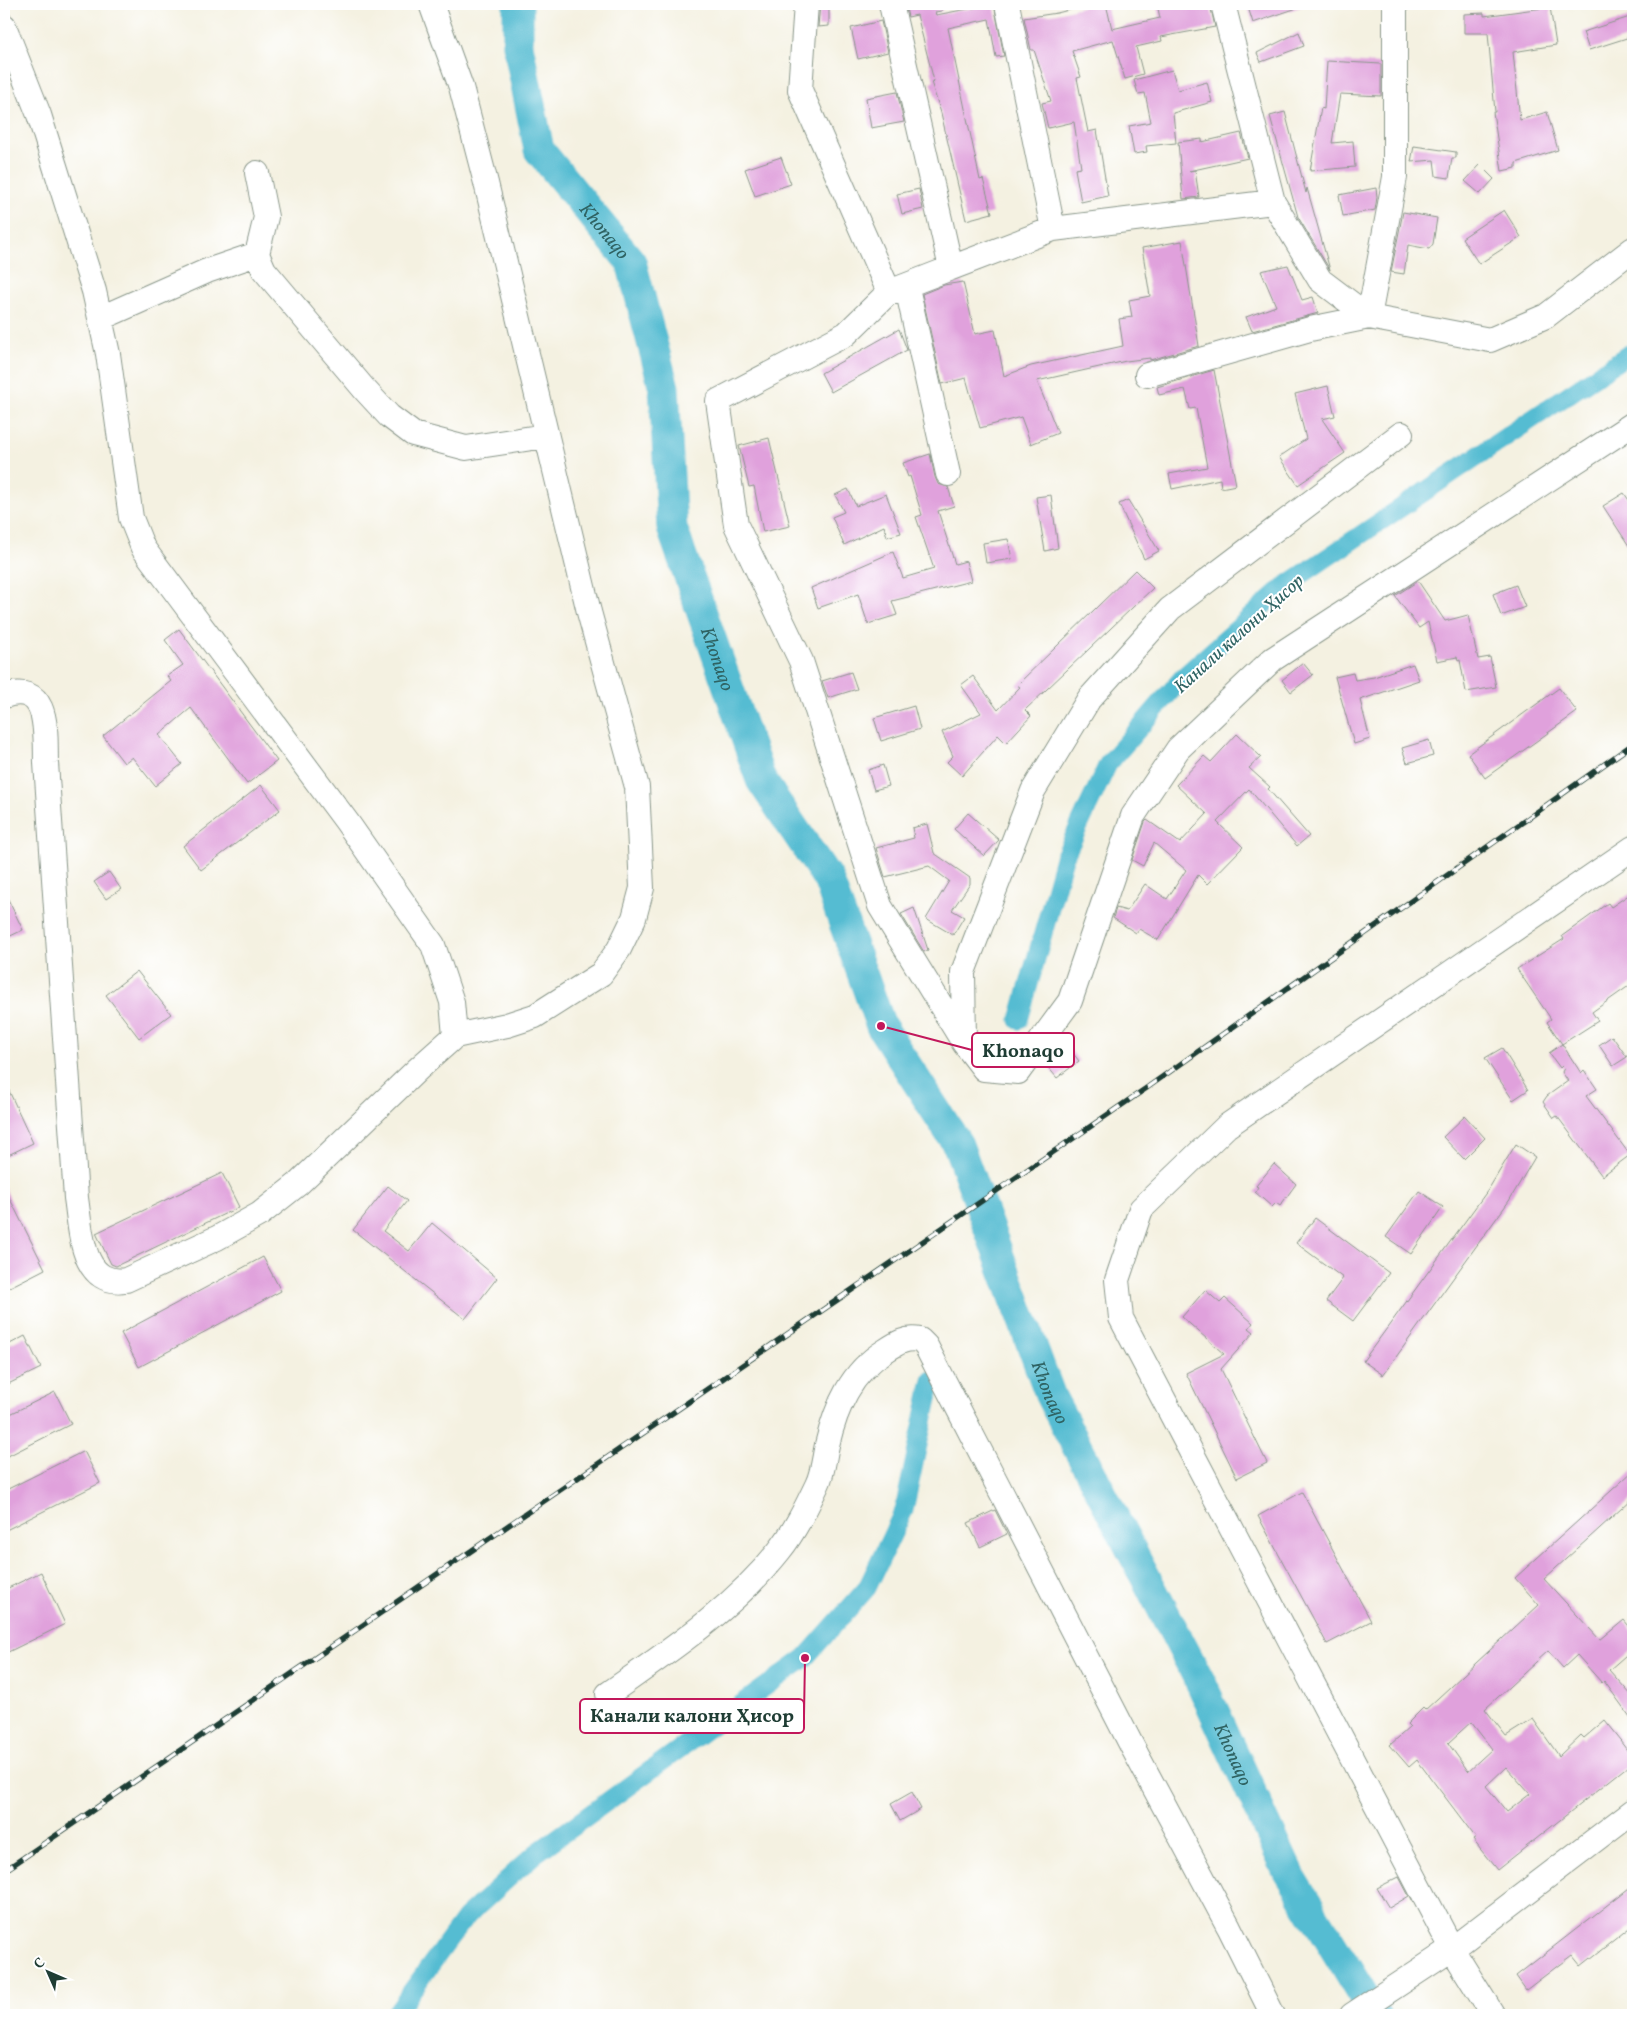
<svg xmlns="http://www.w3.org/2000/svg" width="1637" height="2019" font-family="Vollkorn,serif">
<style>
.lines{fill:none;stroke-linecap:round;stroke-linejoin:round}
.canal{stroke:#55bcd2;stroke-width:19}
.river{stroke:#55bcd2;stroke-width:31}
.building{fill:#e0a1dc;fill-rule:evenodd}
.minor-casing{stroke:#8a978a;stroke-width:26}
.minor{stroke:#fff;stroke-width:24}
.rail-casing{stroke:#1f3d34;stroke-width:5.5}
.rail{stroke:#fff;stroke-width:4;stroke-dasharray:11;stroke-linecap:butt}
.labels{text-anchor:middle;stroke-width:4;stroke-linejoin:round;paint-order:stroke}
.water-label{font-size:19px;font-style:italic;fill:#2f6363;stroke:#fff}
.leader{fill:none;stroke:#c2185b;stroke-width:2}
.callout-dot{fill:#c2185b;stroke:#fff;stroke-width:2}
.callout{fill:#fff;stroke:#c2185b;stroke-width:2}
.callout-label{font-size:19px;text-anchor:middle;font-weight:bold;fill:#1f3d34}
</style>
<rect width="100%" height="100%" fill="#fff"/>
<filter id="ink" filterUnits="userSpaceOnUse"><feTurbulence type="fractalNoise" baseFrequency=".02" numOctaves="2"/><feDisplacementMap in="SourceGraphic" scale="10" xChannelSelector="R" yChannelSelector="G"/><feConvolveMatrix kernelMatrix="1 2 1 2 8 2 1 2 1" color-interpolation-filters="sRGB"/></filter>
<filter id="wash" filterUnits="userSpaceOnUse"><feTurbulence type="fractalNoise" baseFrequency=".0096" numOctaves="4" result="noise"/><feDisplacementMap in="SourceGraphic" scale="20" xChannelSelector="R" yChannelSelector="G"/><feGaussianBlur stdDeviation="1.12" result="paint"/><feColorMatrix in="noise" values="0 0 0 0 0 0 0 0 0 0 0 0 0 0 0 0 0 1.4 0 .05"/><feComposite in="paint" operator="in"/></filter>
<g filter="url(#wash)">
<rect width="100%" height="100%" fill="#f4f1e1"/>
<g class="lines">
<path class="canal" d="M1019,1020l45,-162 44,-94 76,-88 101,-90 348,-235
M394,2015l71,-97 70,-64 270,-196 62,-70 37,-78 28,-130"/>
<path class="river" id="s1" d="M518,4v41l21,105 92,112 33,126 8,140 89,252 67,99 53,147 77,119 93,252 150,286 87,189 87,143"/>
</g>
<g id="blocks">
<path class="building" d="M820,4h9v22l-11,1z
M905,4h36l1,7 -7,1 1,3 58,-11 10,52 -8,1 -7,-38 -41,9 32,152 3,-1 9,34 -26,7 -25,-107 -10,-31 3,-1 -17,-66 -9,2z
M1093,4h13l6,25 48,-11 -3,-14h53l5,23 -54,10 1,4 -26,6 7,27 -18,5 -12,-39 -41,11 9,26 -4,1 11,54 9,-2 11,66 -27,6 -6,-33 6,-1 -7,-46 -26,6 -6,-25 9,-2 -17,-51h-3l-7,-32 33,-5z
M1247,4h55l1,2 -50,17z
M1550,7l6,38 -43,7 7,68 27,-8 11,38 -42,13v5l-14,3 -9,-59h2l-7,-79h-24v-19l20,-1v3z
M1633,16v20l-44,14 -6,-18z
M881,21l7,31 -30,7 -7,-31z
M1299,32l5,14 -43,16 -4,-9z
M1327,61l54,3v32l-41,-2 -8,49 21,-2 2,26 -45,4 11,-63 3,1z
M1172,70l6,20 29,-8 5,20 -39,11 3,30 -30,3 1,6 -13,2 -5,-28 22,-4 -6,-29 -7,1 -4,-14z
M897,92l7,30 -33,6 -5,-30z
M1285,112l21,81 1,-5 23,82 -32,-53 -28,-101z
M1241,133l7,25 -59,13 6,-1 4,27 -16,2 -5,-57 24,-3v3z
M1414,146l42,6v6h-4l-3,20 -13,-2 -2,-16 -23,2z
M781,157l10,27 -36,12 -10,-27z
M1480,165l14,14 -14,15 -15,-13z
M1376,188l1,9 -2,13 -32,6 -4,-21z
M919,189l4,20 -21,5 -5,-20z
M1504,210l17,27 -42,27 -17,-26z
M1403,212l34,6 -4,26 -4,5 -21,-4 -4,29 -13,-2z
M1182,241l17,105 -49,14v-2l-24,3 -89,20 21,52 -27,11 -10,-27 -41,11 -14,-50 -24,6 -20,-90 22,-9 19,-3 12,52 20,-4 9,46 27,-10 92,-20 -4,-27 13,-2 -3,-17 21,-4 -8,-48z
M1288,265l14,35 11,-3 5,16 -66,18 -6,-14 30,-11 -15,-35z
M899,329l8,21 -76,42 -10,-19z
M1214,370l22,115 -15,3 -1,-9 -48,10 -3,-15 38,-7 -11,-59 -6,1 -5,-20 -26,6 -2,-8z
M1328,386l7,30 -13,3 23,34 -47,32 -19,-28 27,-18 -11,-45z
M769,438l21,88 -27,6 -9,-46 -5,1 -10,-41z
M930,454l5,23 3,7 10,3 6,19 -16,5 17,53 11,-3 5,20 -79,20 5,14 -29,9 -10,-30 -40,14 -7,-20 82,-36 10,26 31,-9 -18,-52 6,-2 -12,-39 -2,1 -5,-14z
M848,489l8,17 30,-12 15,39 -14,4 -3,-11 -40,19 -12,-28 12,-5 -9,-17z
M1624,493l9,13v46l-30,-46z
M1051,495l7,53 -13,3 -9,-54z
M1128,500l31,51 -15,8 -25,-55z
M1008,539l4,20 -26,4 -3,-20z
M1135,570l18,18 -128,122 6,6 -25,27 -8,-8 -36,41 -15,-14 6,-6 -11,-24 39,-19 -20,-28 12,-9 25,34 22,-23 -3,-2z
M1418,581l27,40 23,-6 10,44 12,-2 6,30 -30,5 -6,-32 -2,1 -1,-4 -20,4 -9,-39 -9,6 -24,-32z
M1516,585l9,22 -24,9 -8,-22z
M179,629l98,132 -30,23 -56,-76 -32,27 23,29 -27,22 -23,-29 -8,6 -21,-27 68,-55 -4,-5 16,-11 -18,-25z
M1303,663l10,12 -22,17 -9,-12z
M1413,664l6,16 -59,20 10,39 -16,5 -19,-67 18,-4 2,7 19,-3z
M851,672l6,17 -29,9 -6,-17z
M1559,688l18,24 -92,66 -17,-24z
M914,706l6,23 -39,12 -7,-23z
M1237,734l24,23 -12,11 21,19 -2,2 41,47 -12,10 -48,-57 -32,33 26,25 -36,37 -9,-9 -40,65 -19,-11 -3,4 -23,-15 3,-10 11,3 18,-27 22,15 19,-29 -32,-27 -11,23 -11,-6 13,-38 2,-2 33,23 27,-29 -31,-29 28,-29 7,6z
M1429,740l4,16 -26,7 -5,-15z
M883,765l6,21 -15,4 -6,-20z
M261,785l19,25 -79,60 -18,-24z
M968,813l31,27 -15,16 -30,-27z
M927,824l7,29 36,25v6l-18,26 12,7 -11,18 -27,-16 23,-38 -20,-15 -44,11 -9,-29 38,-10 -2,-10z
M109,872l12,17 -15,10 -12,-17z
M4,891l19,39 -19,9z
M1633,892v91l-41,29 6,9 -36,23 -15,-22 4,-3 -34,-50 47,-30 -2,-3 46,-33 3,4z
M914,908l14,42 -4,2 -23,-38z
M137,971l34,43 -32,24 -33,-43z
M1612,1036l15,21 -14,9 -14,-21z
M1562,1044l19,29 3,-3 13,19 -11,7 44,59 -28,21 -45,-60 -3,2 -11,-16 4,-6 21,-15 -6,-9 2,-4 -2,-2 -2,2 -11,-15z
M1069,1048l10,13 -22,17 -10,-12z
M1502,1048l26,42 -15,10 -28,-42z
M4,1080l29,63 -29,14z
M1465,1116l20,22 -21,21 -21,-22z
M1516,1144l19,13 -26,44 -126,174 -20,-14 125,-171z
M1274,1164l22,20 -16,22 -4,-3 -4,4 -17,-15 3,-5 -2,-1z
M222,1173l17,34 -123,59 -5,-2 -15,-31z
M388,1186l19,15 -24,30 26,20 23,-28 65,55 -32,41 -112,-89z
M4,1187l41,82 -41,21z
M1419,1191l24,16 -32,47 -25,-17z
M1315,1218l74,55 -36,48 -27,-20 17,-23 -47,-35z
M263,1257l18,34 -142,76 -18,-34z
M1205,1290l15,13 5,-5 28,25 -4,5 5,4 -33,37 46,94 -30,15 -51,-105 38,-19 -42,-37z
M25,1336l16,32 -37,18v-39z
M55,1392l16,32 -67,34v-41z
M84,1451l16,32 -96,48v-40z
M1633,1471v27l-89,81 56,61 24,-20 9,11v18l-24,21 24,27v24l-29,-40 -2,2 -25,-28 -14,13 -15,-17 -63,58 21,27 27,-17 26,37 22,-21 3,3 21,-18 16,20 -1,1 13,17v4l-136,108 -24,-30 3,-2 -59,-78 -8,7 -19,-22 20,-18 -3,-3 16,-16 2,2 114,-105 -24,-27zM1471,1722l21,27 -24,22 -20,-28zM1506,1767l24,27 -23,18 -21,-26z
M1302,1492l69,129 -44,23 -69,-128z
M995,1510l12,24 -27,13 -12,-24z
M41,1572l24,52 -61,30v-64z
M912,1792l9,17 -21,12 -9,-17z
M1399,1877l10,19 -20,12 -12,-20z
M1633,1885v40l-52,41 -9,-11 -46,35 -10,-14z"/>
</g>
</g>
<g filter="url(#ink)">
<use href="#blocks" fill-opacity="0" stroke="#8a978a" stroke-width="1"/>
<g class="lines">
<defs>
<path id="minor" d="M806,4l-6,86 89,202 -43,42 -128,67 18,124 65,136 79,245 84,137 20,26 34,3 52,-71 63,-185 45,-67 95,-90 360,-235
M891,4l60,264 102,-39 220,-27
M1007,4l46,225
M1223,4l50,198 47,78 49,37 121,23 56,-24 87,-67
M4,26l35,89 55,176 14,63 23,164 12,30 204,274 86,123 19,57 3,34
M257,173l9,44 -9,37
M889,292h19l40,182
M889,292l62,-24
M101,318l106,-47 50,-17 7,16 101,120 24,26 24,18 53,14 79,-12
M1147,375l163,-46 59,-12 26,-140v-173
M4,696c47,-15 41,38 42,67l30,435c5,32 5,89 50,82l91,-42 43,-24 38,-30 120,-115 37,-33 52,-11 28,-9 66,-42 18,-25 15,-31 8,-30 -5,-101 -48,-175 -103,-429 -25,-96 -30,-83
M964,1042l-1,-70 70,-181 56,-92 81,-90 231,-175
M608,1694c61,-43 124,-84 171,-143 16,-20 27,-43 38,-66 6,-12 7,-27 10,-40 9,-38 24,-73 58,-94 12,-8 21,-14 35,-11l6,6 207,402 96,179 44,88
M1352,2015l100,-66 181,-138
M1493,2015l-41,-66 -331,-631 -4,-38 24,-71 86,-83 406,-278"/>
</defs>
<use href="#minor" class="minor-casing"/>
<use href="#minor" class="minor"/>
<defs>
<path id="rail" d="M4,1871l1144,-784 485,-343"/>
</defs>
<use href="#rail" class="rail-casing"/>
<use href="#rail" class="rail"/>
</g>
</g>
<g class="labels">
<g class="water-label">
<text dy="7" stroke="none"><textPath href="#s1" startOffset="252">Khonaqo</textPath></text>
<text transform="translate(1238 633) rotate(-42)" y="7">Канали калони Ҳисор</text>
<text dy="7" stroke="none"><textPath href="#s1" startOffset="702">Khonaqo</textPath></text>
<text dy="7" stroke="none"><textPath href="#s1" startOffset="1512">Khonaqo</textPath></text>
<text dy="7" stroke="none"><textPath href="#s1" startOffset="1918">Khonaqo</textPath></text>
</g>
</g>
<path class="leader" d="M881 1026L972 1050M805 1658L804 1716"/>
<g class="callout-dot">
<circle cx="881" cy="1026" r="5"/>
<circle cx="805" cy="1658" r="5"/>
</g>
<g class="callout">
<rect x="972" y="1033" width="102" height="34" rx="5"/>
<rect x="580" y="1699" width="224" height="34" rx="5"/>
</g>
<g class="callout-label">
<text x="1023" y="1057">Khonaqo</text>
<text x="692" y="1722">Канали калони Ҳисор</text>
</g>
<rect width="1637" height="2019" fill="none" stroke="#fff" stroke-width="20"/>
<g transform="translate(48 1972) rotate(315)" stroke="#ffffff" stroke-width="4" paint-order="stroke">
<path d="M0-4L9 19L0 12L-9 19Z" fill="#1f3d34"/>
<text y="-8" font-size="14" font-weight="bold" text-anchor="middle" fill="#1f3d34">С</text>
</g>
</svg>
